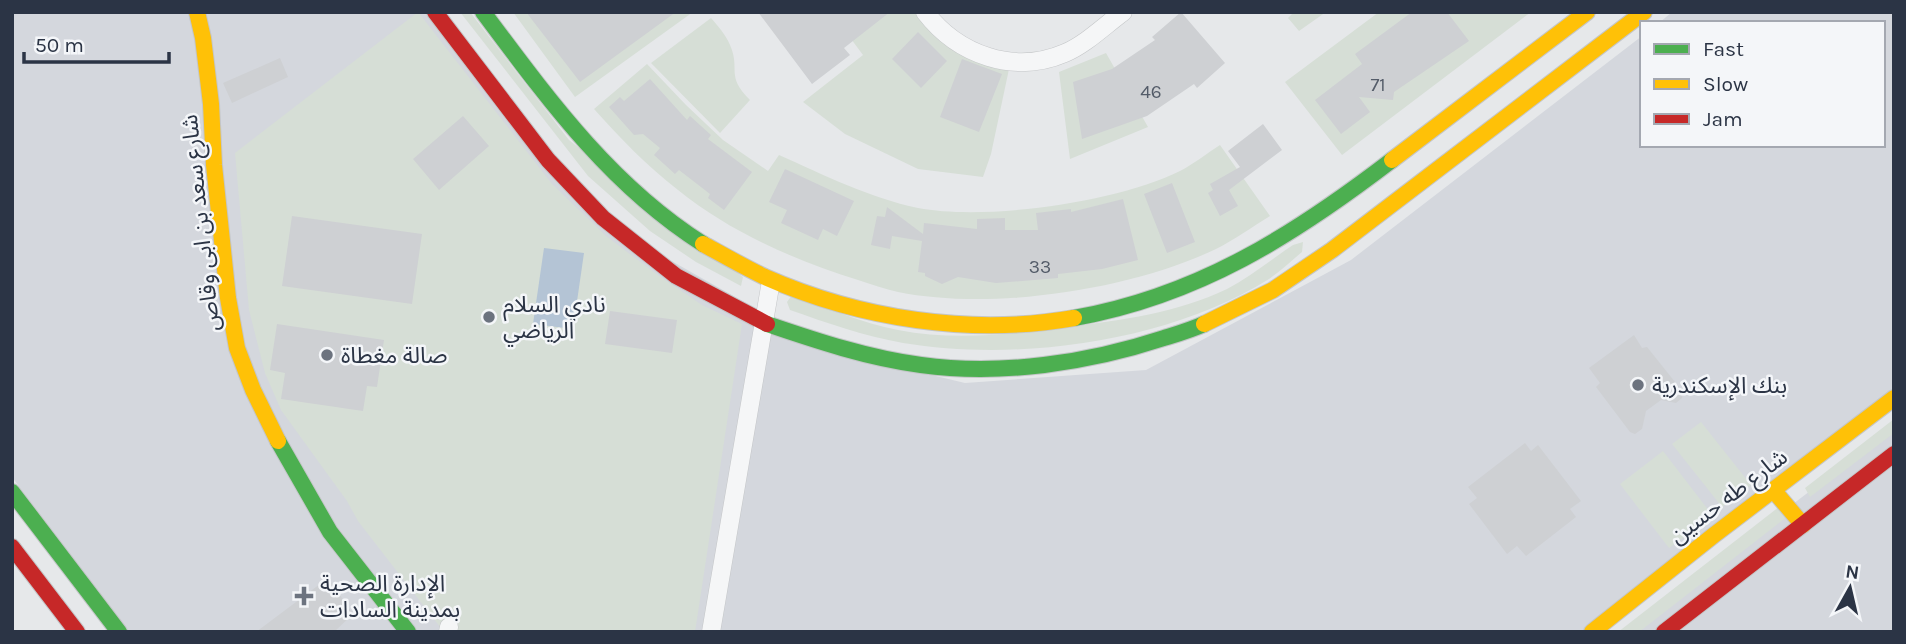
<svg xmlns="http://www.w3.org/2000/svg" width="1906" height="644" font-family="Karla,'Noto Sans Arabic',sans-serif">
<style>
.built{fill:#d4d7dd}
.green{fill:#d6ded6}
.water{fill:#b4c4d5}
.building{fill:#ced0d3}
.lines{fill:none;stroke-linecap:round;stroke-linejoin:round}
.street-casing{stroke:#c4c6c8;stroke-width:19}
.fast-casing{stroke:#c4c6c8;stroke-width:18}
.slow-casing{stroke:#c4c6c8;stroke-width:18}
.jam-casing{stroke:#c4c6c8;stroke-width:18}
.street{stroke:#f5f6f7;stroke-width:18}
.fast{stroke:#4caf50;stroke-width:16}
.slow{stroke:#ffc107;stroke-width:16}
.jam{stroke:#c62828;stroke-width:16}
.poi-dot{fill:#6c737f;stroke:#f4f6f9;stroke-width:2.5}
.labels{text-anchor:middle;stroke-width:5;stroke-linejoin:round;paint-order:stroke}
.number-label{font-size:19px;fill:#545c69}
.street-label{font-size:23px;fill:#2b3445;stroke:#f4f6f9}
.poi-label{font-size:23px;fill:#2b3445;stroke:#f4f6f9;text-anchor:start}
</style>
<rect width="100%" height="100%" fill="#e6e8ea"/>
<path class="built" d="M12,12h421l166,208 232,131 134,32 181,-13 205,-110 291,-224v109h241v-122h-224l13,-11h222v382l-310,238h-1456l-116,-155z
M1894,427v205h-270l148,-112z"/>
<path class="green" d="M418,12l134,172 54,52 53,40 43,29 40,19 -47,308h-251l-86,-111 -11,-20 -66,-91 -16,-37 -16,-63 -14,-157z
M460,12h10l99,128 174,137 -2,9 -45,-24 -46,-31 -62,-55z
M513,12h180l-118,85z
M831,12h90l88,57 -18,85 -8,23 -65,-8 -73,-35 -42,-32 60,-47z
M1294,12h32l-27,19 -11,-13z
M1379,12h152l-189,143 -57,-73z
M711,18c7,8 15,17 19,27 11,25 -5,30 20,55l-30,33 -69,-70z
M1106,53l42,74 -78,32 -11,-87z
M647,64l39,41 37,35 45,31 11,-16c45,20 91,43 139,53 69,13 200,-6 262,-37 14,-7 27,-18 40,-26l50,71c-18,11 -36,24 -54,33 -86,41 -224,62 -318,43 -13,-3 -27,-8 -40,-12 -64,-20 -128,-48 -180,-90 -31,-24 -58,-52 -84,-81z
M1303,242l-1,10c-11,9 -21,19 -33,27 -101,63 -250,83 -366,64 -39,-7 -76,-20 -113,-33l-3,-8 5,-7c35,13 70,28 106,35 57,11 112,4 169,-3 55,-7 110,-14 160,-38 23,-12 45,-30 66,-44z
M1894,419v14l-84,64 -5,-9z
M1701,422l50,63 -29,22 -50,-63z
M1663,451l50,65 -44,32 -49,-64z
M1784,503l9,9 -154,120h-21z"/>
<path class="water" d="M544,248l40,5 -11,76 -40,-5z"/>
<path class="building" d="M526,12h150l-96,70z
M758,12h132l-46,36 6,7 -38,29z
M1181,12l44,51 -28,25 -3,-4 -47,32 -65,23 -9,-57 39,-13 43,-29 -3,-3z
M1412,12h35l22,29 -75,51 -1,8 -34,-3 11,15 -29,22 -26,-34 47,-36 -7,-10z
M918,32l29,29 -26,27 -29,-29z
M280,58l8,19 -56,26 -9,-20z
M962,59l40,15 -23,58 -39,-15z
M650,79l37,41 3,-4 21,19 -3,4 44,33 -28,38 -16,-12 2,-4 -31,-24 -4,4 -21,-19 6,-7 -17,-14 -9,1 -25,-28 11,-10 4,4z
M463,116l26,30 -50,44 -26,-31z
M1263,124l19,26 -53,40 9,16 -18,10 -12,-23 5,-3 -3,-6 30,-17 -12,-16z
M785,169l69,32 -17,35 -14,-7 -5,11 -37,-17 6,-13 -18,-8z
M1172,183l23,59 -28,11 -23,-59z
M1123,199l15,61 -36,9 -44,5v4l-62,5 -38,-6 -16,7 -17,-8v-3l-7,-1 4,-31 -30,-5 -2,13 -19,-4 6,-29 8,1 2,-10 36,27 1,-11 53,6v-10l28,-1v12h33l-2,-17 35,-4v3z
M292,216l130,18 -10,70 -130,-18z
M610,311l67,9 -5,33 -67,-9z
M277,324l107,16 -7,47 -10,-1 -4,25 -82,-12 4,-26 -15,-3z
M1634,335l8,13 5,-1 36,45 -1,6 -6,5 -15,-3 -15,11 -4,18 -7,5 -5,-2 -34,-45 4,-4 -11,-15z
M1525,443l6,8 7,-6 43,56 -11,8 6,8 -50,39 -9,-10 -10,8 -38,-50 8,-6 -9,-11z
M328,578l25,36 -19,18h-78z"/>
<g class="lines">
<defs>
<path id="street" d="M925,12c33,43 89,63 140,41 21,-9 39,-27 58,-41
M448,632l1,-5
M711,632l60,-351"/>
<path id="fast" d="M483,12c65,87 127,173 220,232
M1074,318c124,-22 220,-83 318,-158
M767,324c50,17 101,34 154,41 80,11 167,-2 243,-27 13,-4 27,-8 40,-14
M278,441l52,91 78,100
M12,492l107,140"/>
<path id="slow" d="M197,12l6,26 8,66 3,61 14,133 9,50 16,42 25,51
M1392,160l195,-148
M703,244c20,11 41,23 62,33 95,42 207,59 309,41
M1204,324l69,-34 59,-40 312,-238
M1774,491l29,34
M1592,632l122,-97 180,-137"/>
<path id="jam" d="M435,12l113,148 55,58 73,58 91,48
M12,547l65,85
M1664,632l230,-178"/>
</defs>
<use href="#street" class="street-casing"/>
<use href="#fast" class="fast-casing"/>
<use href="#slow" class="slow-casing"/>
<use href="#jam" class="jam-casing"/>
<use href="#street" class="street"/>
<use href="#fast" class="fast"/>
<use href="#slow" class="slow"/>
<use href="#jam" class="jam"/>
</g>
<g class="poi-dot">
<circle cx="489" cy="317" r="7"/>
<circle cx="327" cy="355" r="7"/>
<circle cx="1638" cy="385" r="7"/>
<path d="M300.5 585.5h7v7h7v7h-7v7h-7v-7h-7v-7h7z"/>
</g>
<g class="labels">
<g class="number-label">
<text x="1378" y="91">71</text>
<text x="1151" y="98">46</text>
<text x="1040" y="273">33</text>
</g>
<g class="street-label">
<text transform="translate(200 223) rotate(-96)" y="8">شارع سعد بن ابى وقاص</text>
<text transform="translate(1728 496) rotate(-37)" y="8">شارع طه حسين</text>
</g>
<g class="poi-label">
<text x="503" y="312">نادي السلام<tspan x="503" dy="26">الرياضي</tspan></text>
<text x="341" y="363">صالة مغطاة</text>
<text x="1652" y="393">بنك الإسكندرية</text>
<text x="320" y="591">الإدارة الصحية<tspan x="320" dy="26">بمدينة السادات</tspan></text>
</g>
</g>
<rect width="1906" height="644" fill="none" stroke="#2b3445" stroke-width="28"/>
<rect x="1640" y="21" width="245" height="126" fill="#f4f6f9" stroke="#a4a8b1" stroke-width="2"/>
<rect x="1654" y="44" width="35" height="10" fill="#4caf50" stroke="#a4a8b1" stroke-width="2"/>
<text x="1703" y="56" font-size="21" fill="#2b3445">Fast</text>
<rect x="1654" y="79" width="35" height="10" fill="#ffc107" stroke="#a4a8b1" stroke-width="2"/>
<text x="1703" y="91" font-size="21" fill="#2b3445">Slow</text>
<rect x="1654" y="114" width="35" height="10" fill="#c62828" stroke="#a4a8b1" stroke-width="2"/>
<text x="1703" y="126" font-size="21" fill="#2b3445">Jam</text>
<g transform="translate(1850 588) rotate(8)" stroke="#f4f6f9" stroke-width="5" paint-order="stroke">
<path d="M0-5L12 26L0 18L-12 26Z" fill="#2b3445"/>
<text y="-10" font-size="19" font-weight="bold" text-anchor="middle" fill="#2b3445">N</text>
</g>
<path d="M24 52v10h145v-10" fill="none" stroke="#2b3445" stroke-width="3.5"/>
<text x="35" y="52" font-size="21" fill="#2b3445" stroke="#f4f6f9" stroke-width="5" paint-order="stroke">50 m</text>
</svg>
